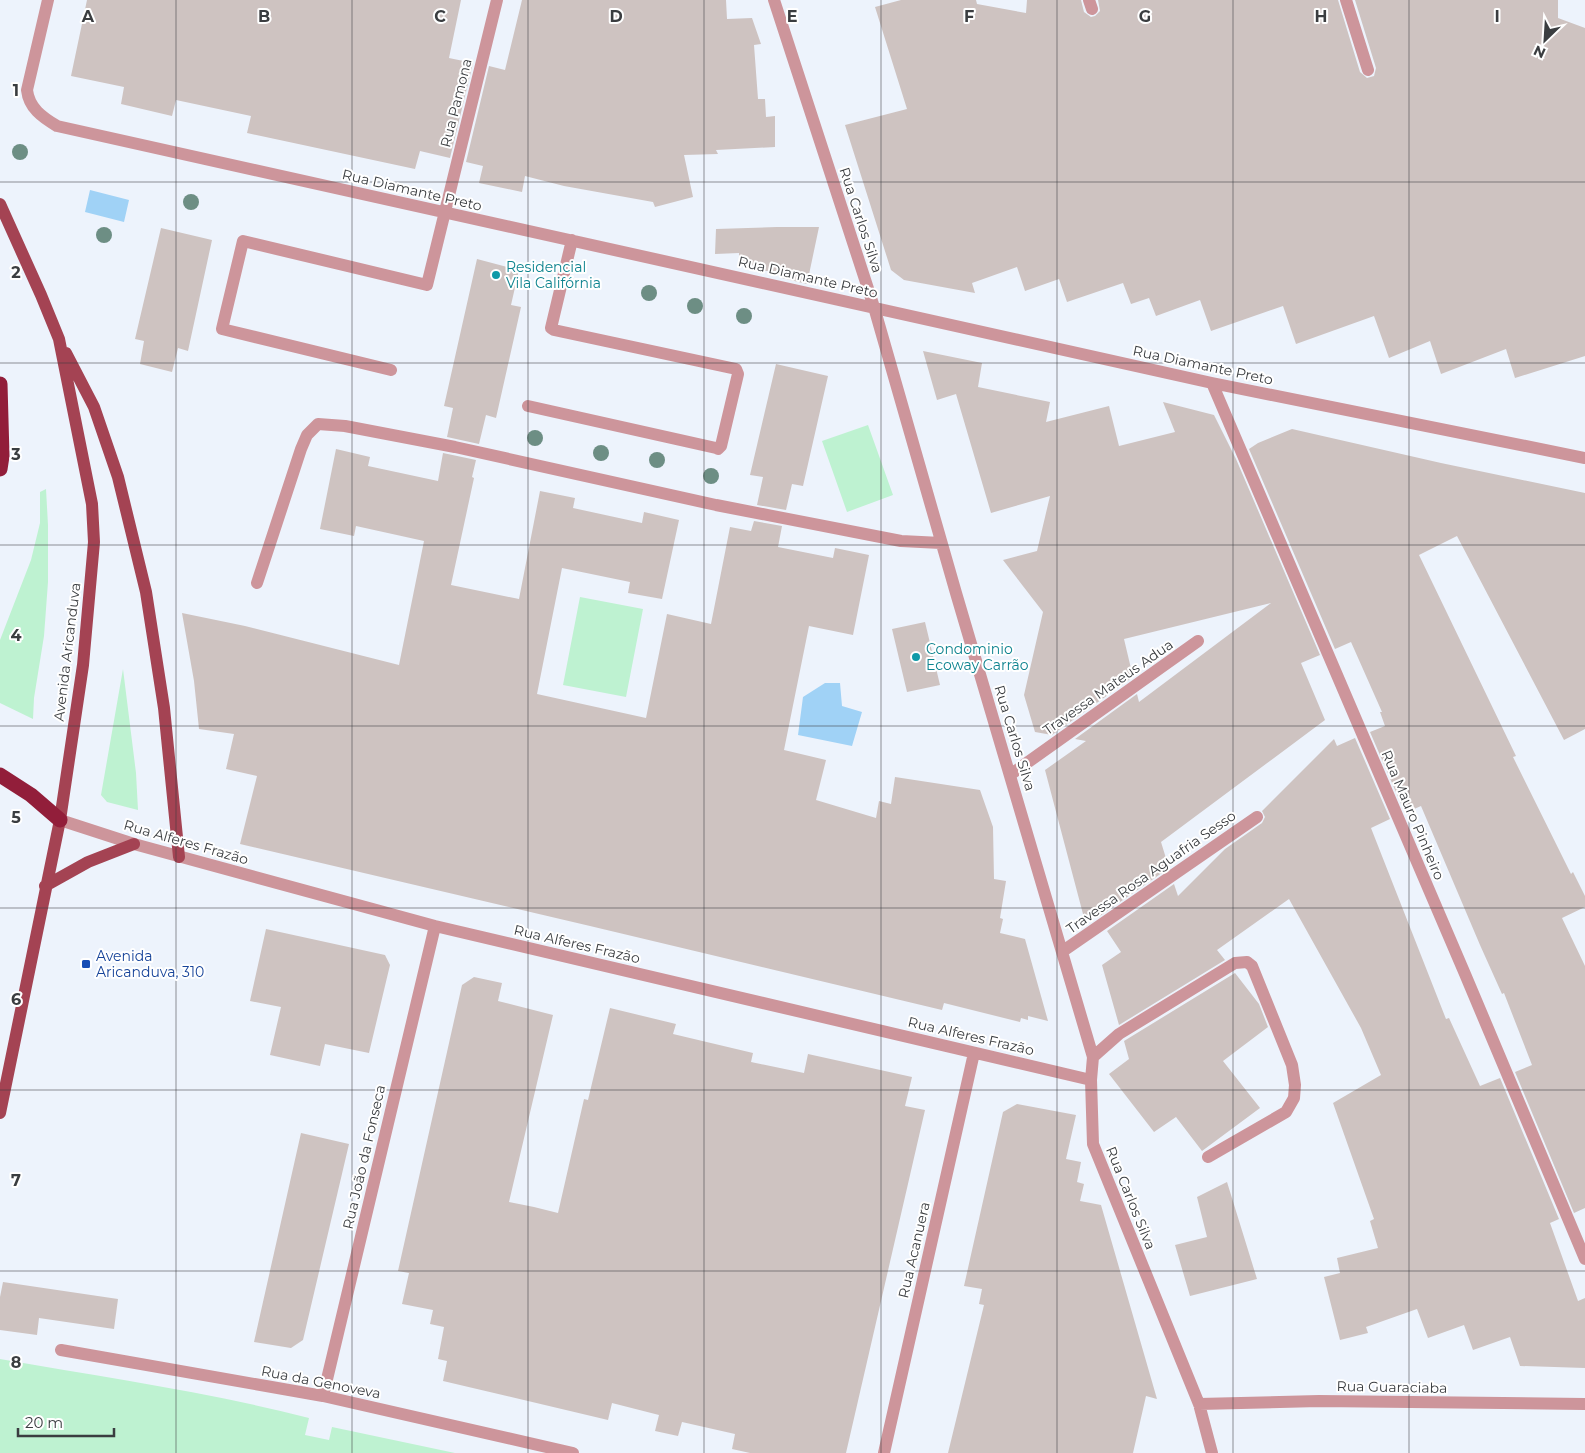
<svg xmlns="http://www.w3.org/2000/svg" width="1585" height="1453" font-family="Montserrat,sans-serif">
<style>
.green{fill:#bef2d1}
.water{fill:#a0d2f6}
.building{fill:#cec3c1}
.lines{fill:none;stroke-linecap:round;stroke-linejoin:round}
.minor{stroke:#cd959b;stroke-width:12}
.major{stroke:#a44353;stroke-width:12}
.highway{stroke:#921e3a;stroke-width:15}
.tree{fill:#6d8e84}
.grid{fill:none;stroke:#3a3d40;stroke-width:1;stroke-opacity:0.55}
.culture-dot{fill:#0f9aa8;stroke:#fff;stroke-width:2}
.transit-dot{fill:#1a4fb4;stroke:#fff;stroke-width:2}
.labels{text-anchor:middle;stroke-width:4;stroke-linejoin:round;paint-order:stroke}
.street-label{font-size:14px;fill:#3a3d40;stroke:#fff}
.culture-label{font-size:14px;fill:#0d838f;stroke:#fff;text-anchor:start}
.transit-label{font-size:14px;fill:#164399;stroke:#fff;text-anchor:start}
.grid-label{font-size:16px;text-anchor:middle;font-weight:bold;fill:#3a3d40;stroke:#fff;stroke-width:4;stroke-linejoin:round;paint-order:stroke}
</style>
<rect width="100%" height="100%" fill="#edf3fc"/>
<path class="green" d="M868,425l25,70 -46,17 -25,-71z
M46,489l2,36v57l-4,54 -10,62 -1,21 -33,-16v-63l31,-80 9,-37v-31z
M580,597l63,12 -17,88 -63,-12z
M123,669l13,104 2,37 -31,-8 -6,-7z
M0,1359c103,18 208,33 309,59l-4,17 24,5 3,-13 123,26h-455z"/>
<path class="water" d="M90,190l39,10 -5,22 -39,-10z
M825,683h15l2,23 20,6 -10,34 -54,-11 5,-38z"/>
<path class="building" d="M87,0h374l-12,58 24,5 -23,95 -30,-7 -5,18 -168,-36 4,-17 -75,-16 -4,16 -51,-12 3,-17 -53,-11z
M522,0h204l1,19 25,-1 9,26 -7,1 4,54h7l1,18 9,-1v31l-59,3 2,4 -34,1 9,42 -38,10 -2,-5 -89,-16 -39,-10 -3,16 -43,-9 4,-17 -17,-4 23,-96 16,4z
M901,0h75l1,4 49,9 1,-13h54l3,12 7,5 4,-1 5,-5 -2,-11h240l22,72 7,6 7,-2 2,-8 -21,-68h203v18l27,10v328l-70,22 -9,-29 -65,25 -11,-33 -41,17 -15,-42 -78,28 -13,-38 -72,25 -11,-31 -44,16 -7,-18 -18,6 -8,-21 -56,19 -8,-23 -34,12 -8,-24 -45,16 3,10 -71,-13 -13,-10 -46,-145 62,-16 -32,-102z
M777,227h42l-12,57 -25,-6v-7h-27l-3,-7h-13v-11l-24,1 1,-25z
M161,228l51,12 -24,111 -10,-3 -6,24 -32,-8 4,-23 -9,-2z
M477,259l42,11 -8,35 10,2 -25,111 -10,-3 -7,29 -32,-7 6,-29 -9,-2z
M923,351l59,12 -4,24 72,15 -4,20 63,-16 10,40 56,-14 -12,-30 51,13 22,44 84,196 -19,8 24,57 -164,122 8,26 -72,50 -14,-4 -38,-144 41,-29 -11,-2 62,-45 2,8 132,-99 -147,36 9,38 -81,58 -17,-3 -11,-37 19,-83 -40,-52 34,-9 13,-55 -59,17 -35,-119 -19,6z
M776,364l52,12 -25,110 -11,-2 -6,26 -29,-5 6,-28 -13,-2z
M1292,429l149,34 144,30v236l-21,11 -107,-204 -38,19 97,201 -3,1 58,117 2,-2 12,24v11l-23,11 23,48v242l-11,5 -59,-141 17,-7 -28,-72 -2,1 -22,-49 -59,-139 -16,7 -35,-81 15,-6 -5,-14h2l-31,-70 -16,7 -86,-200 9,-6z
M336,449l34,8 -2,9 70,15 5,-28 33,7 -4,17 2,1 -23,107 68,14 21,-108 35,7 -2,10 69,15 2,-11 35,8 -17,79 -34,-6 2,-11 -68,-14 -25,126 109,24 21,-104 44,10 19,-97 21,4 3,-10 28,5 -4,21 55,11 2,-10 34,7 -16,80 -44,-9 -25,124 42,10 -10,40 60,18 3,-17 12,3 4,-27 85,13 13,37 1,52 12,2 -6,37 3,1 -3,14 25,6 23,82 -20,-5v4l-7,-2 -1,4 -76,-19 -2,7 -352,-84 -350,-82 17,-68 -31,-7 8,-35 -35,-5 -5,-48 -12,-68 63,13 154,39 25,-124 -68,-15 -2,10 -34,-7z
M925,622l15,63 -33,7 -15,-63z
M1355,738l35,81 -19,9 75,191 3,-1 31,68 20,-8 59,141 -9,4 28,78 7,-3v70l-65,-2 -10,-29 -37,13 -9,-25 -36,13 -11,-29 -51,18 2,6 -28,7 -16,-63 16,-4 -3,-15 41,-10 -8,-27 4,-2 -41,-116 48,-28 -20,-47 -72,-129 -72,51 8,10 -106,65 -17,-60 19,-13 -14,-21 67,-47 4,12 47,-47 37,-26 3,-6 -3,-6 72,-72 3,7z
M266,929l119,26 5,10 -21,88 -44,-9 -5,22 -50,-11 11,-48 -31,-6z
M1235,973l24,31 9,23 -45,34 37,47 -58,43 -26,-34 -22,15 -45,-58 20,-15 -5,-18z
M474,977l28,6 -4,18 55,14 -44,187 25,5 24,6 26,-114 4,1 22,-92 66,16 -3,10 80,19 -2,9 53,11 4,-19 104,23 -7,29 20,4 -79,343h-96l-18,-4 3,-15 -53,-12 -4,14 -23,-5 4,-16 -47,-12 -4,17 -165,-39 4,-20 -9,-2 6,-32 -14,-3 3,-14 -31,-6 7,-31 -11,-2 64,-286z
M1017,1104l59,11 -10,44 15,3 -4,20 7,2 -4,17 21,4 56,194 -11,-3 -13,57h-185l36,-148 -5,-1 3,-15 -18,-3 39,-174z
M301,1133l48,11 -46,196 -12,8 -37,-6z
M1227,1182l30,97 -67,17 -15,-51 32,-8 -10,-40z
M3,1282l115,17 -4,30 -75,-11 -2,17 -37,-5v-33z"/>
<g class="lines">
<path class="minor" d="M48,0l-21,90c2,18 15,27 30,36l1155,257 373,75
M774,0l100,307 82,286 137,464 -2,23 2,64 106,260 13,49
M1089,0l3,9
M1346,0l22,70
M391,370l-169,-41 21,-88 184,44 70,-285
M1212,383l253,591 120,285
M528,406l188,42 2,1 3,-3 17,-72 -2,-5 -182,-39 -3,-2 21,-88
M257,583l44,-134 6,-14 11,-11 27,2 110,21 261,58 185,36 40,2
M1010,775l188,-134
M60,820l74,24 301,82 656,154
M1063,951l194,-134
M1093,1057l26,-23 116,-71 12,-1 5,4 40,99 3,20 -1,13 -8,14 -78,45
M61,1350l262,46 250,57
M323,1396l112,-470
M1199,1404l120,-3 266,3
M884,1453l90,-400"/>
<path class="major" d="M0,204l41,91 18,44 33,165 2,38 -11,123 -23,155 -60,293
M66,353l28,54 24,70 28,115 18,116 15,149
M45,886l43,-24 46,-18"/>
<path class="highway" d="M0,384l2,72 -2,13
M0,775l31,20 29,25"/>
</g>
<g class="tree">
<circle cx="20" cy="152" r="8"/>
<circle cx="191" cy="202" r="8"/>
<circle cx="104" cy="235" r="8"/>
<circle cx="649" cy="293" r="8"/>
<circle cx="695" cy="306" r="8"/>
<circle cx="744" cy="316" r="8"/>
<circle cx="535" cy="438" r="8"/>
<circle cx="601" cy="453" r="8"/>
<circle cx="657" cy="460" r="8"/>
<circle cx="711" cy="476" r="8"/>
</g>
<path class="grid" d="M176,0v1453M352,0v1453M528,0v1453M704,0v1453M881,0v1453M1057,0v1453M1233,0v1453M1409,0v1453M0,182h1585M0,363h1585M0,545h1585M0,726h1585M0,908h1585M0,1090h1585M0,1271h1585"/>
<g class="culture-dot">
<circle cx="496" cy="275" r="5"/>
<circle cx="916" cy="657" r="5"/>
</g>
<rect class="transit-dot" x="81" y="959" width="10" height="10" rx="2.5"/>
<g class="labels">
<g class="street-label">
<text transform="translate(456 103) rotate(-76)" y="5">Rua Pamona</text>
<text transform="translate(412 190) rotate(13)" y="5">Rua Diamante Preto</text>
<text transform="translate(861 220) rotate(72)" y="5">Rua Carlos Silva</text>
<text transform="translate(808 277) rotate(13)" y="5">Rua Diamante Preto</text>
<text transform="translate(1203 365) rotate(12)" y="5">Rua Diamante Preto</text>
<text transform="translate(67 652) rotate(-83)" y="5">Avenida Aricanduva</text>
<text transform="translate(1108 687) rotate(-35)" y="5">Travessa Mateus Adua</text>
<text transform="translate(1015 738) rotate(73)" y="5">Rua Carlos Silva</text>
<text transform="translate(1413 815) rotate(67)" y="5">Rua Mauro Pinheiro</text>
<text transform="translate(186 842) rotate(16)" y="5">Rua Alferes Frazão</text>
<text transform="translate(1151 872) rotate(-35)" y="5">Travessa Rosa Aguafria Sesso</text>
<text transform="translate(577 944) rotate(13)" y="5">Rua Alferes Frazão</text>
<text transform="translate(971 1036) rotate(13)" y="5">Rua Alferes Frazão</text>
<text transform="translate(364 1157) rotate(-77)" y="5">Rua João da Fonseca</text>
<text transform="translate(1131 1198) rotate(68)" y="5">Rua Carlos Silva</text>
<text transform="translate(914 1250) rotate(-77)" y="5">Rua Acanuera</text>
<text transform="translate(321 1382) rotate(11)" y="5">Rua da Genoveva</text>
<text transform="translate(1392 1387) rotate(1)" y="5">Rua Guaraciaba</text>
</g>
<g class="culture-label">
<text x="506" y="272">Residencial<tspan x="506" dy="16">Vila Califórnia</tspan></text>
<text x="926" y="654">Condominio<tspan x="926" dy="16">Ecoway Carrão</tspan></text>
</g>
<g class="transit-label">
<text x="96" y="961">Avenida<tspan x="96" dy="16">Aricanduva, 310</tspan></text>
</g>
</g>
<g class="grid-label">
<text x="88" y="22">A</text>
<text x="264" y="22">B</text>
<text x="440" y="22">C</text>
<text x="616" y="22">D</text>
<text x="792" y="22">E</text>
<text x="969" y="22">F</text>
<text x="1145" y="22">G</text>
<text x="1321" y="22">H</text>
<text x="1497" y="22">I</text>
<text x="16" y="96">1</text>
<text x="16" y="278">2</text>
<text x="16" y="460">3</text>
<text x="16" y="641">4</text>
<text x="16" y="823">5</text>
<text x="16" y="1005">6</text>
<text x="16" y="1186">7</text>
<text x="16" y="1368">8</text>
</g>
<g transform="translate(1545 40) rotate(205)" stroke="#ffffff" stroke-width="4" paint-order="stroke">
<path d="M0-4L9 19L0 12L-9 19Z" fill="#3a3d40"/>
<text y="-8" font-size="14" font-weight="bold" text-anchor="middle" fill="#3a3d40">N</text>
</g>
<path d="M18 1428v8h96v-8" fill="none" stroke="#3a3d40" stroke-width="2.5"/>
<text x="25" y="1428" font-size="15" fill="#3a3d40" stroke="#ffffff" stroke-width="4" paint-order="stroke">20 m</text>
</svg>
